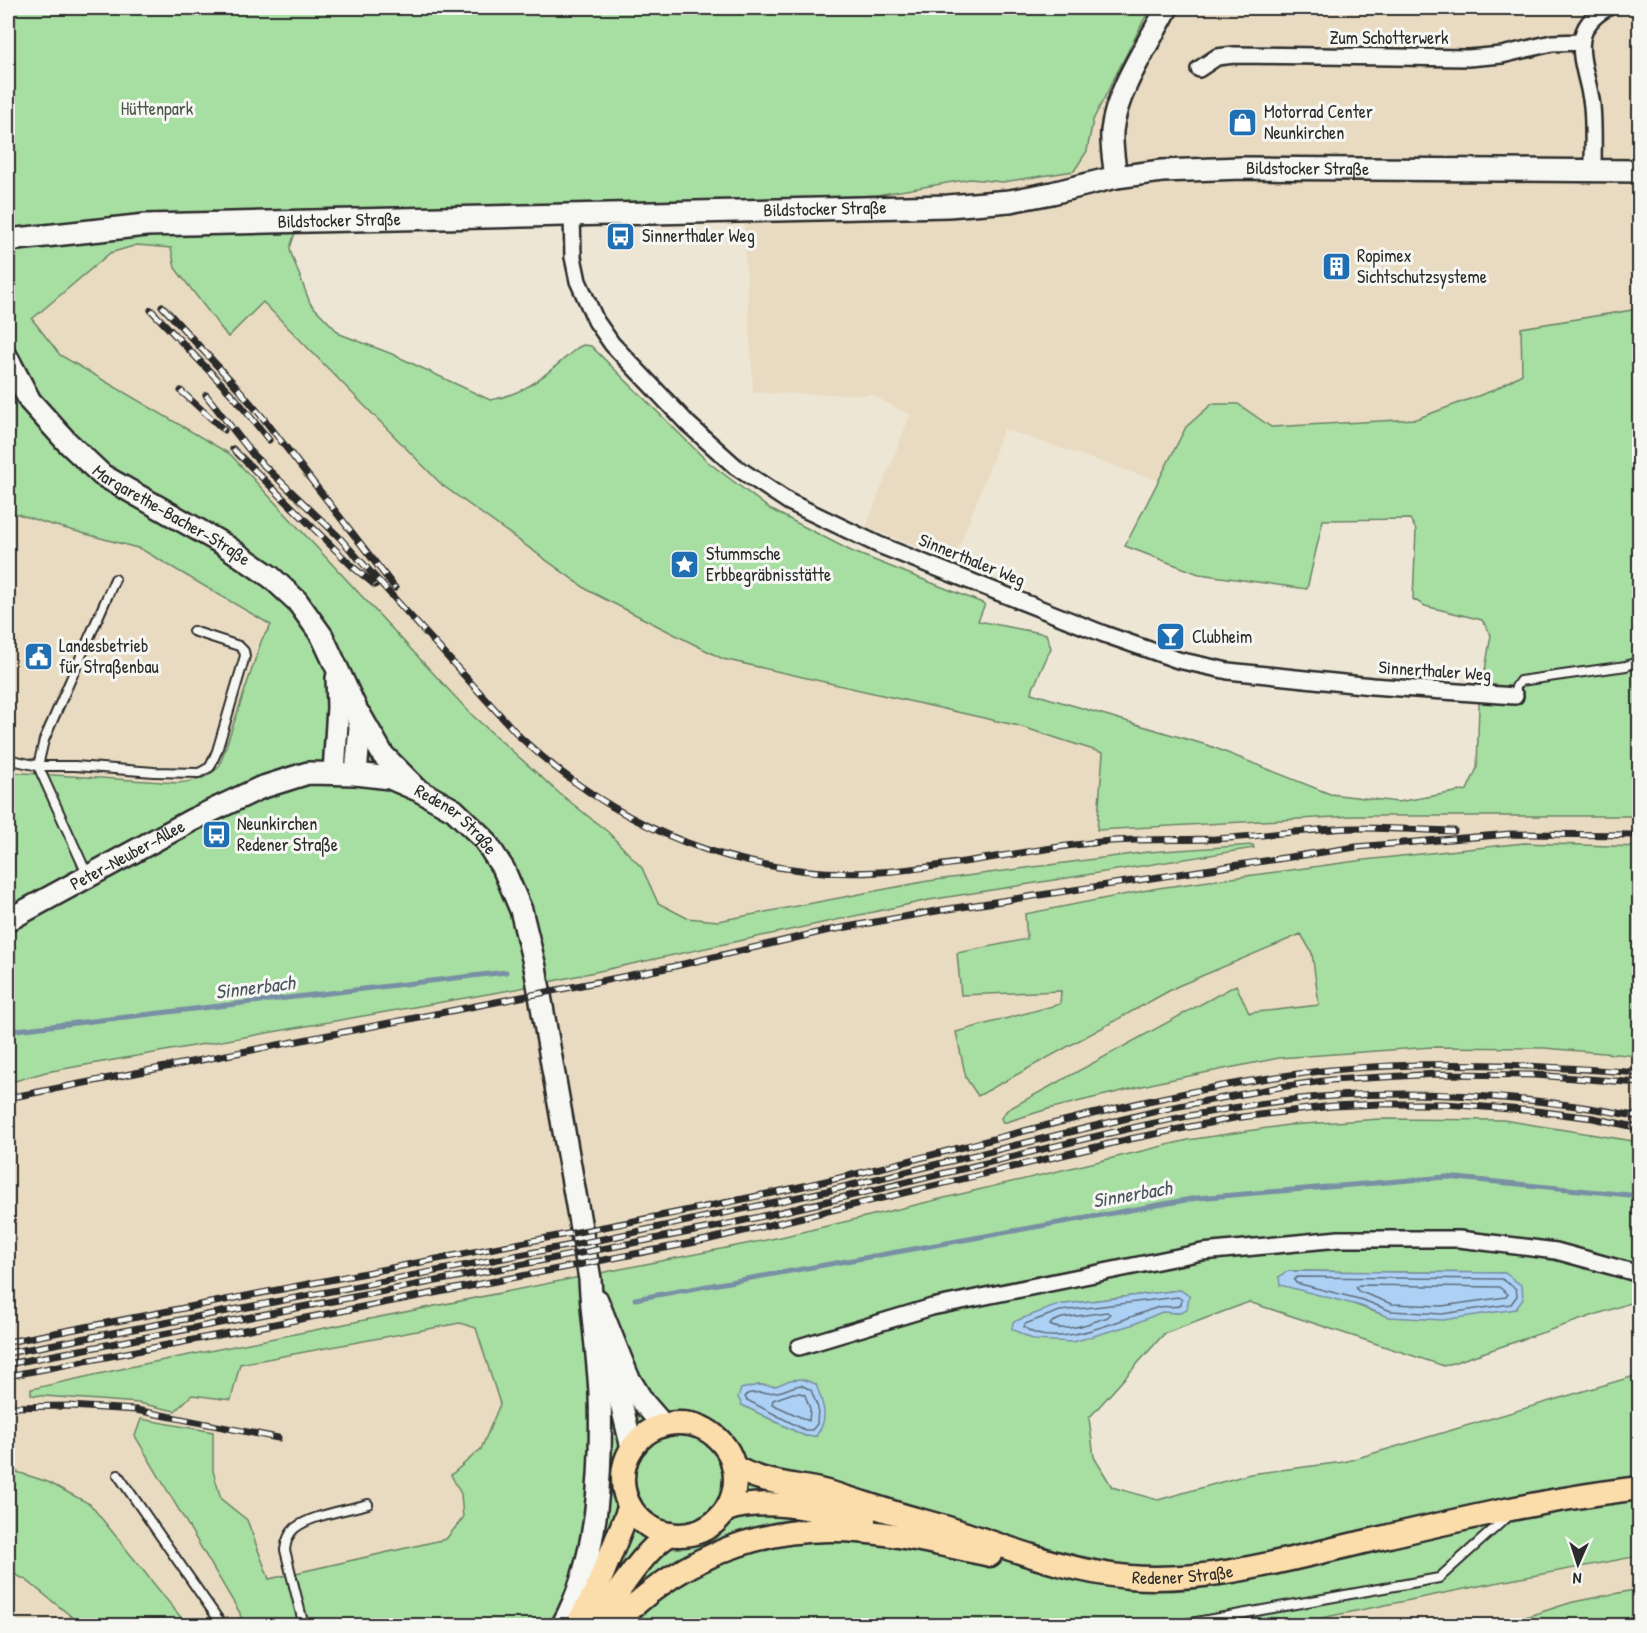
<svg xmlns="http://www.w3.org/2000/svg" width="1647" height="1633" font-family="'Patrick Hand',sans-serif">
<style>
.built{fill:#e9dbc1}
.green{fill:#a7dea2;stroke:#698466;stroke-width:1.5;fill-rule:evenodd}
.water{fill:#add1f5;stroke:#798fa4;stroke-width:1.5}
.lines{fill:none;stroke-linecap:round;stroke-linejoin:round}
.shore{stroke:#5f6d7c;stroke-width:1.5}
.stream{stroke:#798fa4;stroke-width:5}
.lane-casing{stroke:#2b2b2b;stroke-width:12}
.street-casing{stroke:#2b2b2b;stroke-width:20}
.secondary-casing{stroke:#2b2b2b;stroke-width:26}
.primary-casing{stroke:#2b2b2b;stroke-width:27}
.lane{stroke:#f6f6f2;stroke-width:8}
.street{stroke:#f6f6f2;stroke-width:15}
.secondary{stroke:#f6f6f2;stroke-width:21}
.primary{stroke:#fbddab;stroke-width:22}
.rail-casing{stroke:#2b2b2b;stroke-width:7}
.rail{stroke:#f6f6f2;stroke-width:4.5;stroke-dasharray:14;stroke-linecap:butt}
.labels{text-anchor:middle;stroke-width:6;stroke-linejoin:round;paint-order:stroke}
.street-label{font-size:18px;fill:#2b2b2b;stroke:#f6f6f2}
.park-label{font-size:18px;fill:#4a5849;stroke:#f6f6f2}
.poi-label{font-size:18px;fill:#2b2b2b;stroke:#f6f6f2;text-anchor:start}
.water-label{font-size:20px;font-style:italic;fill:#4c545e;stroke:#f6f6f2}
</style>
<rect width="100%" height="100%" fill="#eee6d5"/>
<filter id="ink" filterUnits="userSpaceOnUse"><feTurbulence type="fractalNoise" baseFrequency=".0167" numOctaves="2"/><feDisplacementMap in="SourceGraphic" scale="12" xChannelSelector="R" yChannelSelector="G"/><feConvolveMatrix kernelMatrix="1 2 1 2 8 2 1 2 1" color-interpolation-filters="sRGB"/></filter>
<g filter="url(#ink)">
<path class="built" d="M1150,8h489v301l-118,19 1,46 -28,16 -78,29 -146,8 -32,-23 -52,23 -28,54 -154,-52 -50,132 -88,-34 44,-112 -38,-20 -119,-2 -9,-157 1,-35 132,-6 93,-16 33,3 84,-31 6,-31z
M137,245l34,3 92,53 179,184 147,106 134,68 296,67 85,27 -7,77 256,-14h286v31l-115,-4 -160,17 -206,28 -133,26 2,25 -66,56 100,-4 -1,14 -103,26 22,65 199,-110 123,-52 11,19 7,52 -70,8 -14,-28 -228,125 -6,8 2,5 45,-14 111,-27 120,-24 153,-11 112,1 95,8v86l-136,-22 -122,-1 -93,6 -100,15 -407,97 -750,152v6l108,8 36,8 17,-16 48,-31 220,-41 16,5 24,76 -19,45 -30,26 10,19 2,25 -17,20 -178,40 -21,-59 -26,-21 -8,-28v-39l-72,-13 99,194 2,12h-55l-97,-121 -42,-22 -40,-13v-386l38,-11 470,-83 413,-89 325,-52 -326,33 -210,40 -31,-3 -29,-15 -16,-35 -34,-36 -49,-39 -87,-78 -242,-261 -170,-99 -28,-36 78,-66z
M8,511l41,13 92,25 130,76 -9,14 -43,128 -10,9 -11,5 -21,2 -169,-11z
M1639,1556v33l-66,13 -73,23 -214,1 198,-41z
M8,1571l18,9 56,45h-74z"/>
<path class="green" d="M8,8h1142l-57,112 -6,31 -13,20 -71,11 -33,-3 -93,16 -132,6 -442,8 -13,39 1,5 19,50 30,31 52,20 98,46c39,-7 57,-27 87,-52l6,-3 8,1 117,116 62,47 81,42 134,53 -7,17 68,13 5,14 -20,45 179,53 120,48 68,8 69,-12 10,-22 2,-63 12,-70 -9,-15 -57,-14 -12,-7 3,-69 -6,-11 -87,1 -16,69 -108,-15 -74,-28 61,-119 26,-23h26l33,23 145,-8 78,-29 28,-16 -1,-46 118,-19v507h-286l-256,14 6,-77 -84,-27 -296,-67 -134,-68 -147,-106 -179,-183 -35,35 -53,-69 -4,-20 -34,-3 -27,8 -78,66 28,36 170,99 242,261 87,78 49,39 34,36 16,35 29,15 31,3 210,-40 220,-29 105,-7 1,3 -325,52 -413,89 -470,83 -38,11v-311l169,11c20,-2 27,-3 42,-16l43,-128 9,-14 -130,-76 -92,-25 -41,-13z
M1524,843l115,4v209l-95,-8 -112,-1 -153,11 -120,24 -111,27 -45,14 -2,-5 6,-8 229,-125 13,28 70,-8 -7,-52 -11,-19 -123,52 -200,110 -12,-18 -10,-46 104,-28 1,-13 -100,4 -4,-42 70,-14 -2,-25 133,-26 206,-28z
M1381,1119l122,1 136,22v158l-195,66 -195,-64 -85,32 -75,84 5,39 18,30 46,13 92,-26 94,-12 294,-87 1,-30v211l-155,29 -197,40h-1045l-2,-12 -105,-177 6,-17 72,13v39l8,28 26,21 22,59 177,-40 17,-21 -2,-24 -10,-19 30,-26 19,-45 -24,-76 -16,-5 -220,41 -9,36 -39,-5 -17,16 -36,-8 -108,-8v-6l108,-24 642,-128 407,-97 100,-15zM1289,1271l216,2 -116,44 -110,-40zM1180,1290l9,6 -10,17 -121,-8zM758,1385l18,1 40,50h-11l-63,-31z
M8,1469l40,13 42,22 97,121h-105l-56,-45 -18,-9z
M1639,1589v36h-139l73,-23z"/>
<path class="water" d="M1288,1271l217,2 17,13 1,13 -7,10 -73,11 -54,-3 -28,-11 -81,-21 -1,-8z
M1180,1290l9,6 -2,13 -8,4 -17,-1 -31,13 -58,17 -39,-2 -22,-11 1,-7 45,-17z
M802,1379l14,5c7,20 14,34 0,52h-11l-63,-31 -4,-8 3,-8 17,-4 18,1 14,-6z"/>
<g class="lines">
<path class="shore" d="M1297,1277l205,2 14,10 1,7 -6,8 -69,10 -51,-3 -28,-11 -67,-17 -2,-3z
M1359,1285l140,2 9,7 -2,3 -64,9 -50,-2 -34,-13 -2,-4z
M1178,1297l4,3 -1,5c-7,4 -14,0 -22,2 -33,10 -106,46 -135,20l1,-3 35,-13z
M1107,1312l3,2 -2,3c-16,5 -42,17 -58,8l2,-3 10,-4z
M801,1385l10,5 7,18 -1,16 -5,6h-7l-58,-30 -2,-3 2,-3c11,-3 19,0 30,-2 8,-1 15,-6 24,-7z
M793,1393h7l5,2 5,14 -1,12 -37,-17 1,-4z"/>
<path class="stream" d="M8,1031l498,-59
M635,1299l562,-101 249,-21 194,19"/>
<defs>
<path id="lane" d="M1515,696l1,-9 4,-6 106,-15 14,-5
M8,759l30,7h37l79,6 45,1 11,-6 7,-16 28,-95 -1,-5 -5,-5 -46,-15
M87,874l-49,-108 6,-26 71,-161
M118,1475l105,151
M304,1626l-19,-76c1,-9 3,-16 10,-22 17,-13 52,-18 73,-24
M1174,1626l265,-48 68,-61"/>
<path id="street" d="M1199,69l18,-12 17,-2 234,3 34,-3 50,-12 29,-1
M1593,171c0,-22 1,-43 -1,-65 -4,-37 -29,-74 15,-98
M572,215l1,42 5,24 18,40 16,23 76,80 48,43 53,35 90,43 225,89 74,26 50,11 144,15 143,10
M799,1347l133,-40 270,-55 137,-13h120l97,12 84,23"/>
<g id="secondary">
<path d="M1116,177c-2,-15 -5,-31 -4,-46 4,-40 37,-88 55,-123"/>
<path id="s1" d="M8,240l138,-15 802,-19 62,-5 42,-8 64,-16 46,-6 80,-3 398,3"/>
<path id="s2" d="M8,359l22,42 37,41 35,33 121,69 48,33 26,24 25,35 34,73 4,18 -4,47"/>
<path d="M360,715l23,40 28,28"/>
<path d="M334,773l4,-66 -1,-29"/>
<path id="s3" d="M8,920l184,-100 68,-32 48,-15 48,1 34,4 28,12 36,20 30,29 20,31 17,40 14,57 55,312c2,39 8,76 10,114 2,74 -1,168 -38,233"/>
<path d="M597,1300l31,77 15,25 20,23"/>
<path d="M611,1362l21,86"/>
</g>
<g id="primary">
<circle cx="679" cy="1479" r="56"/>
<path id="s4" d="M733,1466c26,17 61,18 90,25 24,6 48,15 72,22 23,7 48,13 71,21 54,18 106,38 163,43 76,6 153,-16 226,-33 94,-22 189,-45 285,-56"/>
<path d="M726,1510c41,-14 97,1 138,10"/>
<path d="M576,1626l19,-33 35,-87"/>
<path d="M595,1626c19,-27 49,-78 76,-92"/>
<path d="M613,1626c57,-61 137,-97 220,-96 53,0 105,14 157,25"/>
</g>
</defs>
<use href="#lane" class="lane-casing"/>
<use href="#street" class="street-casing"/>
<use href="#secondary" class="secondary-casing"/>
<use href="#primary" class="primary-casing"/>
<use href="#lane" class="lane"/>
<use href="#street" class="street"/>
<use href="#secondary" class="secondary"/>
<use href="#primary" class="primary"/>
<defs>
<path id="rail" d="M162,306l75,81 27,32 131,169
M151,310l85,89 33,41
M181,391l43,39
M206,395l48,61 84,80 182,201c100,93 222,143 360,135 78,-5 154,-25 232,-31 34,-2 69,-1 103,-2 47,-3 94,-10 141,-11 32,0 65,2 98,3
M233,449l120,118 22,18
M8,1098l554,-109 109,-22 154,-36 117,-21 414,-63 154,-13 130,1
M8,1342c136,-26 273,-53 409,-79 137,-27 274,-51 409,-82 168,-39 334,-93 505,-111 103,-10 206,-5 309,3
M8,1353l600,-115 219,-47 342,-83 111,-21 51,-7 106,-6 98,1 105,8
M8,1364l707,-137c103,-23 206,-48 308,-73 102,-25 206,-51 311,-58 102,-6 205,1 306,21
M8,1376l698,-136 424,-101 104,-21 98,-12 49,-2h64l91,7 57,7 47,10
M8,1407l61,-1 67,4 142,28"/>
</defs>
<use href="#rail" class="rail-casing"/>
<use href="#rail" class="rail"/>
</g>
</g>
<defs>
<symbol id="shop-square" viewBox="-11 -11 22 22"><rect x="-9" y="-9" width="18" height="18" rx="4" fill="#1f6fb2" stroke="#f6f6f2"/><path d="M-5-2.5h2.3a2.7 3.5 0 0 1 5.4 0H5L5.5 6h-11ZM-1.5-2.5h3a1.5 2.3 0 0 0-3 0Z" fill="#fff"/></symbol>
<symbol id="bus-square" viewBox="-11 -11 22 22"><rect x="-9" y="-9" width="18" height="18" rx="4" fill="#1f6fb2" stroke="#f6f6f2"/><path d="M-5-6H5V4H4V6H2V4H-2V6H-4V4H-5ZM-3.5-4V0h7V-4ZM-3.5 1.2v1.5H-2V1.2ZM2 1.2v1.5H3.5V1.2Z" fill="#fff"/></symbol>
<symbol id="building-square" viewBox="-11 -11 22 22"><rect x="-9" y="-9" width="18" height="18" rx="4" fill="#1f6fb2" stroke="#f6f6f2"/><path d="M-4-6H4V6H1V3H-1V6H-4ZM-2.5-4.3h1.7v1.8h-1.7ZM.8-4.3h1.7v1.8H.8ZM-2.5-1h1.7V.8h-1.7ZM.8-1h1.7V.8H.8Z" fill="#fff"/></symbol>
<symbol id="sight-square" viewBox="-11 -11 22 22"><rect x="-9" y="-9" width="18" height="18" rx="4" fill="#1f6fb2" stroke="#f6f6f2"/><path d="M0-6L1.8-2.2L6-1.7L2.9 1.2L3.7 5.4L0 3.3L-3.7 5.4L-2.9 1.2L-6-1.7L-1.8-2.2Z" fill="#fff"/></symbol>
<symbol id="bar-square" viewBox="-11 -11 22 22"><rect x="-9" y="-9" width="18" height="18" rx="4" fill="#1f6fb2" stroke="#f6f6f2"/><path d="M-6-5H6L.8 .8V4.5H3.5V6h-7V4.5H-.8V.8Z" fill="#fff"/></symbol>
<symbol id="civic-square" viewBox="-11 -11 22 22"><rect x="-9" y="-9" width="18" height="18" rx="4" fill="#1f6fb2" stroke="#f6f6f2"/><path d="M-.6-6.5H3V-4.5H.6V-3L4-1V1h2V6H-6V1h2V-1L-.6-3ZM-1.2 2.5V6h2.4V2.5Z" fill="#fff"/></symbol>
</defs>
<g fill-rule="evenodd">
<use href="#shop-square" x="1226" y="106" width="33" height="33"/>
<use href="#bus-square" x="604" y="220" width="33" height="33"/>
<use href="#building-square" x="1320" y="250" width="33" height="33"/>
<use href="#sight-square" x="668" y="548" width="33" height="33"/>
<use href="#bar-square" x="1154" y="620" width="33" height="33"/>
<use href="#civic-square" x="22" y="640" width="33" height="33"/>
<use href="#bus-square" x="200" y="818" width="33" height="33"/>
</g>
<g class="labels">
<g class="street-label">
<text x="1389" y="44">Zum Schotterwerk</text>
<text dy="6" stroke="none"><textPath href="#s1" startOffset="1304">Bildstocker Straße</textPath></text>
<text dy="6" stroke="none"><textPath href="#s1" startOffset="818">Bildstocker Straße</textPath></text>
<text dy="6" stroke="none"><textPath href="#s1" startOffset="332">Bildstocker Straße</textPath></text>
<text dy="6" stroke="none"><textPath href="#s2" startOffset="231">Margarethe-Bacher-Straße</textPath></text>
<text transform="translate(972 560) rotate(22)" y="6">Sinnerthaler Weg</text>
<text transform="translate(1435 671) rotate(4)" y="6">Sinnerthaler Weg</text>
<text dy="6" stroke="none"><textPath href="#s3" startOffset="496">Redener Straße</textPath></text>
<text dy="6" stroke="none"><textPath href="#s3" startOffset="136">Peter-Neuber-Allee</textPath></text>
<text dy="6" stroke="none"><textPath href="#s4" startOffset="466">Redener Straße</textPath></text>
</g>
<g class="park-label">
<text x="157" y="115">Hüttenpark</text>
</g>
<g class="poi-label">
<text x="1264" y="118">Motorrad Center<tspan x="1264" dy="21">Neunkirchen</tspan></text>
<text x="642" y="242">Sinnerthaler Weg</text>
<text x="1357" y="262">Ropimex<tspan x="1357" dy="21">Sichtschutzsysteme</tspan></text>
<text x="706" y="560">Stummsche<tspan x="706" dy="21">Erbbegräbnisstätte</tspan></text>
<text x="1192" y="643">Clubheim</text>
<text x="59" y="652">Landesbetrieb<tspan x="59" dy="21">für Straßenbau</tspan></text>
<text x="237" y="830">Neunkirchen<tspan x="237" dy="21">Redener Straße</tspan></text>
</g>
<g class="water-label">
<text transform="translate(255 987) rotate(-7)" y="7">Sinnerbach</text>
<text transform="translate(1132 1194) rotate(-10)" y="7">Sinnerbach</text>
</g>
</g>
<rect width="1647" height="1633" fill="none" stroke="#f6f6f2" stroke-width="30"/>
<rect x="15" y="15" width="1617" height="1603" fill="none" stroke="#2b2b2b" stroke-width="2" filter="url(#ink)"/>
<g transform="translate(1578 1564) rotate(183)" stroke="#f6f6f2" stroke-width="4.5" paint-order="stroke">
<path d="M0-4.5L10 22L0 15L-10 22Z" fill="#2b2b2b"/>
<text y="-9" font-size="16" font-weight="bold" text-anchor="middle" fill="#2b2b2b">N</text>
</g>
</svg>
